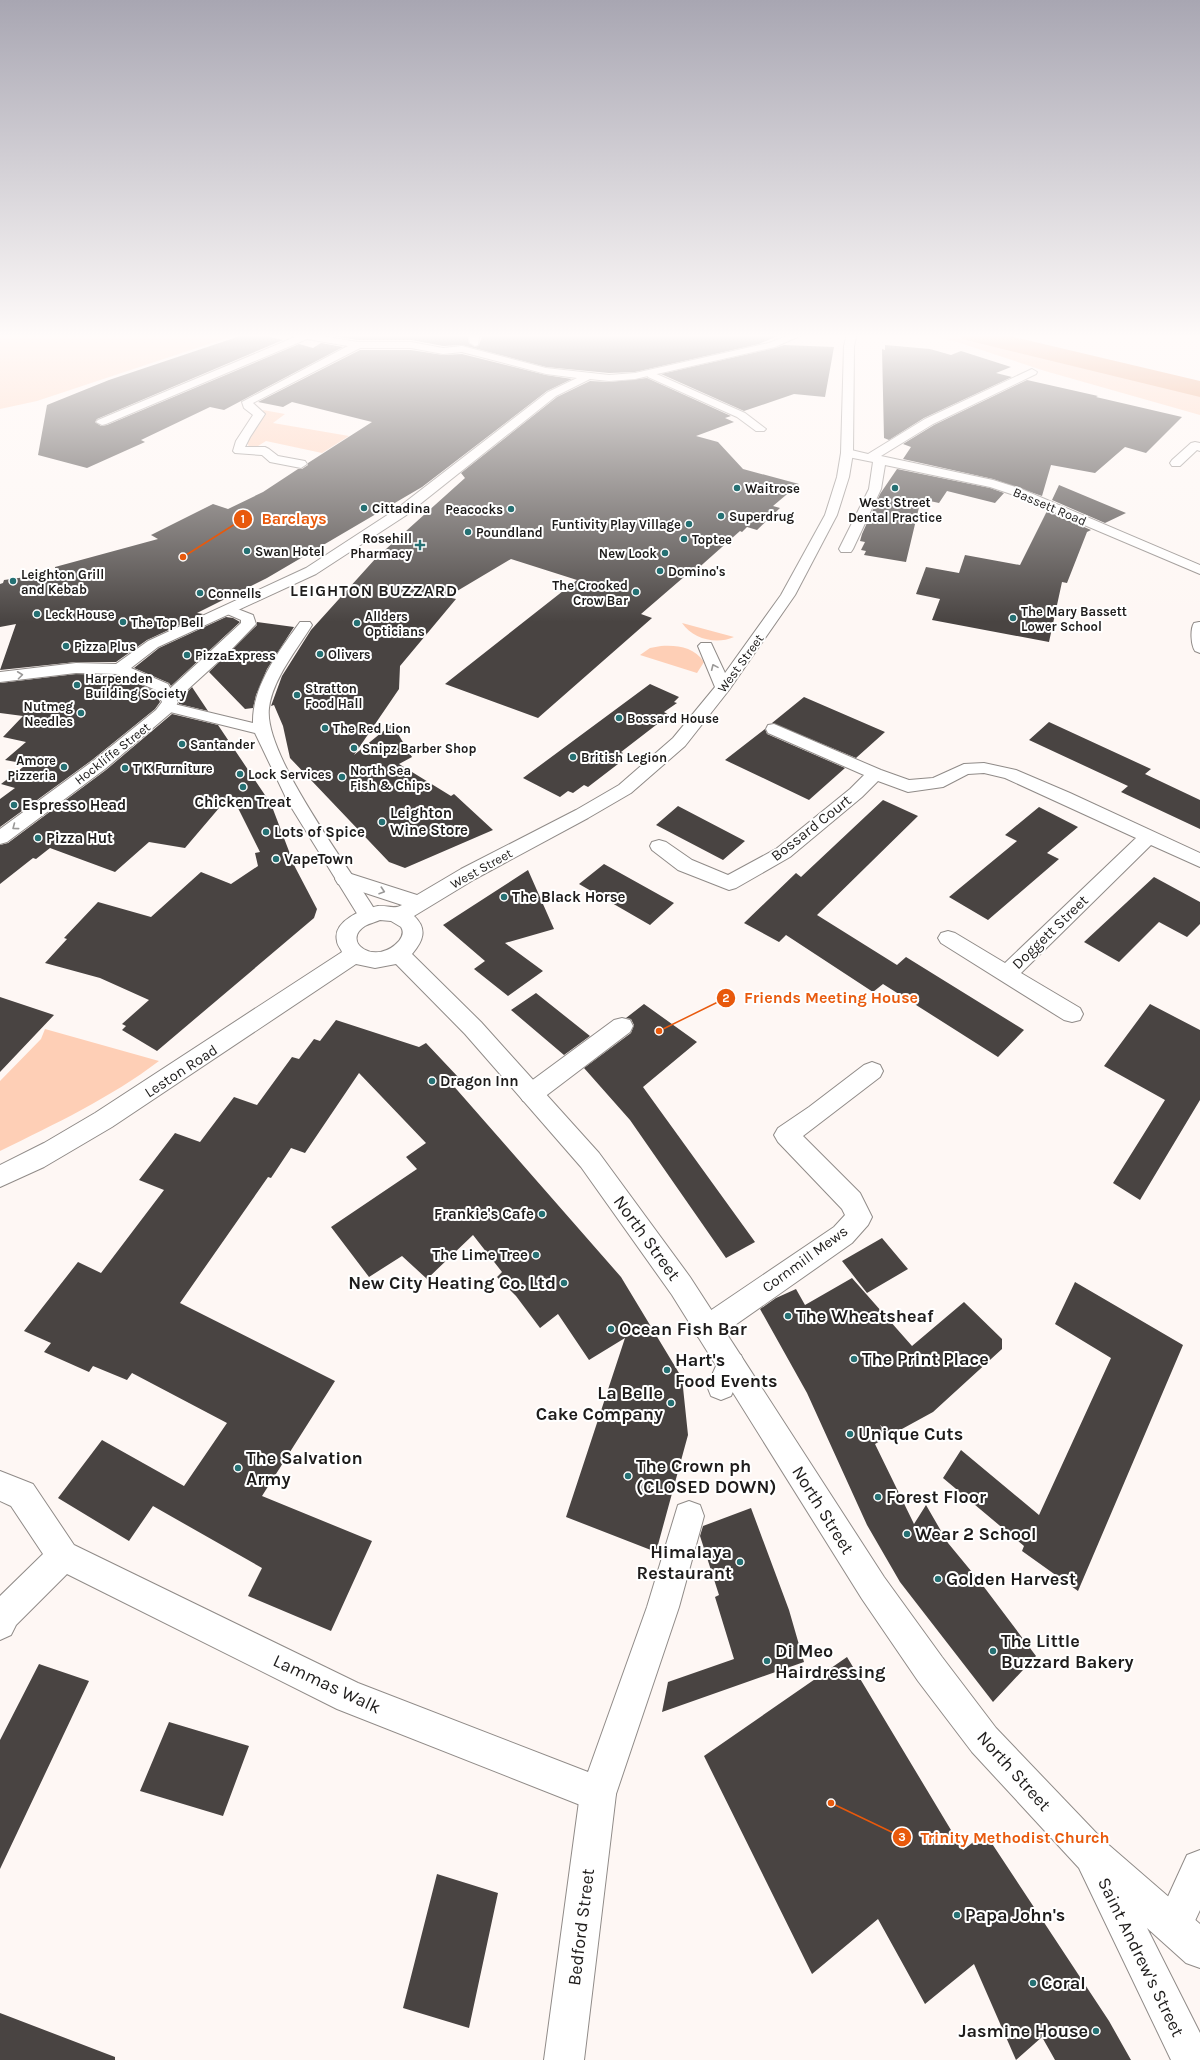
<svg xmlns="http://www.w3.org/2000/svg" width="1200" height="2060" font-family="Karla,sans-serif">
<style>
.green{fill:#fecfb6}
.lines{fill:none;stroke-linecap:round;stroke-linejoin:round}
.river{fill:#e89261;fill-rule:evenodd}
.building{fill:#494442}
.street-casing{stroke:#908b88;stroke-width:2}
.secondary-casing{stroke:#908b88;stroke-width:2}
.street{fill:#fff;fill-rule:evenodd}
.secondary{fill:#fff;fill-rule:evenodd}
.oneway{stroke:#9a9998}
.poi-dot{fill:#257073;stroke:#fff;stroke-width:1.5}
.labels{text-anchor:middle;stroke-width:4;stroke-linejoin:round;paint-order:stroke}
.far-poi-label{font-size:13px;font-weight:bold;fill:#1e1c1b;stroke:#fff;text-anchor:start}
.far-street-label{font-size:13px;fill:#1e1c1b;stroke:#fff}
.poi-label{font-size:15px;font-weight:bold;fill:#1e1c1b;stroke:#fff;text-anchor:start}
.street-label{font-size:15px;fill:#1e1c1b;stroke:#fff}
.far-district-label{font-size:16px;font-weight:bold;letter-spacing:1px;fill:#1e1c1b;stroke:#fff}
.near-street-label{font-size:18px;fill:#1e1c1b;stroke:#fff}
.near-poi-label{font-size:18px;font-weight:bold;fill:#1e1c1b;stroke:#fff;text-anchor:start}
.leader{fill:none;stroke:#e8590c;stroke-width:1.5}
.callout-dot{fill:#e8590c;stroke:#fff;stroke-width:1.5}
.mark-label{font-size:12px;text-anchor:middle;font-weight:bold;fill:#fff}
.callout-label{font-size:16px;text-anchor:middle;font-weight:bold;fill:#e8590c;stroke:#fff;stroke-width:4;stroke-linejoin:round;paint-order:stroke}
</style>
<rect width="100%" height="100%" fill="#fef7f4"/>
<path class="green" d="M0,334h239l-202,67 -37,8z
M921,334h47l232,56v25l-155,-44 -88,-29z
M263,410l22,4 -12,9 76,13 -27,17 -56,-12 -13,8 -4,-1 -2,-8c6,-8 18,-19 16,-30z
M682,623l52,14c-18,8 -41,2 -52,-14z
M661,646c17,-1 33,1 43,16l-7,11 -57,-18 10,-7z
M45,1029l114,32c-49,37 -104,63 -159,90v-70l41,-42z"/>
<g class="lines">
<path class="river" d="M959,334h42l199,47v16l-238,-58z"/>
</g>
<path class="building" d="M246,334h11l26,6 -186,79 -2,3 6,4 6,-1 192,-81 14,4 8,-5 22,4 -119,63 -14,-3 -69,33 4,2 -58,26 -49,-13 9,-50 62,-25z
M339,334h131l-2,4 1,5 6,4 4,-2 4,-11h299l-23,10 -124,28 -26,1 -63,-6 -84,-22 -19,1 -32,-6h-53l-25,-4z
M784,345l50,2 -9,50 -31,-3 -50,17 -83,-37 114,-26z
M885,345l45,4 21,6 10,-4 50,16 -15,6 16,4 -88,41 -35,22 -5,-2 -2,-89 3,1z
M360,350h51l32,5 19,-1 84,21 26,4 -25,12 -125,96 -155,91 -70,35 6,1 -56,26 -31,22h-40l-76,8 16,-46 -16,3v-43l3,-1 1,-3 51,-7v-6l103,-28 -7,-4 62,-31 15,5 35,-17 35,-23h4l6,-4v-2l64,-41 -80,-20 -9,5 -25,-5z
M647,378l84,38 -6,2 9,4 -38,14 22,6 25,27 56,15 -26,22 7,2 -23,22 -10,-3 -5,5 -2,-1 -45,40 -3,-1 -51,44 11,4 -114,100 -93,-34 132,-104 -66,-21 -64,38 9,2 -56,67 -1,23 -45,66 38,-31 20,33 -13,7 52,32 3,-2 39,36 -88,38 -16,-6 -99,-104 -7,-32 -9,-21 -3,1 11,-30 29,-46 65,-72 89,-80 -4,-5 96,-76 33,-16 19,1z
M1027,380l71,16 -2,1 86,20 -36,36 -21,-6 -30,26 -44,-8 -9,31 -49,-17 -90,-20 8,-12 -8,-3 31,-19z
M897,469l93,19 14,5 -9,10 -48,-12 -8,12 -18,-4 -15,63 -42,-7 2,-4 -5,-1 4,-8 -5,-1 2,-7 18,-40z
M1059,485l67,28 -21,10 -53,-23z
M1047,511l44,19 -4,2 -20,51 -5,-1 -13,60 -117,-22 8,-21 -24,-5 10,-27 33,6 6,-18 55,10z
M226,617l7,1 7,4 -69,64 -2,-3 -35,-15 25,-20z
M257,622l37,5 -27,42 -11,26 -3,13 -8,1 -36,-37 48,-47z
M76,674l42,1 37,16 5,11 -5,7 -63,51 -92,67v-28l15,-11 -14,-4 26,-20 -22,-4 21,-18 -23,-5 20,-21 -23,-3v-30z
M650,684l29,13 -5,5 3,1 -13,9 5,3 -48,37 2,1 -11,8 6,3 -30,23 -4,-2 -11,8 -5,-2 -8,6 -37,-19z
M192,687l16,24 -29,-7v-4z
M804,697l81,35 -29,26 -84,-35z
M172,714l46,11 53,79 24,63 22,42 -3,9 -157,133 -35,-21 4,-4 -4,-2 27,-24 -49,-22 -55,-15 22,-24 -3,-1 34,-36 53,15 50,-45 30,12 27,-18 -3,-13 5,-1 -29,-58 -46,54 -36,-6 -34,30 -65,-24 -14,11 -3,-1 -33,26v-39l8,-2 98,-73z
M1049,722l102,47 -6,5 55,26v29l-79,-37 7,-6 -99,-46z
M765,729l2,5 78,34 -36,32 -84,-40z
M883,800l35,16 -101,99 80,50 9,-8 118,73 -26,27 -115,-73 -10,8 -87,-57 -7,7 -35,-19 52,-50 5,4z
M678,806l67,35 -22,19 -67,-35z
M1039,807l39,20 -31,26 12,6 -71,61 -39,-23 68,-56 -12,-6z
M604,864l70,39 -24,22 -71,-41z
M528,870l26,59 -49,14 38,28 -35,25 -34,-27 11,-8 -42,-36z
M1154,877l46,25v22l-13,13 -28,-15 -40,40 -35,-20z
M536,993l54,43 -26,19 -53,-45z
M0,997l54,18 -54,57z
M644,1004l53,38 -54,45 112,155 -29,16 -96,-138 -46,-52 47,-35 3,-8 -3,-6 -5,-1z
M1150,1004l50,26v70l-60,100 -27,-17 52,-83 -61,-34z
M336,1020l83,27 7,-4 33,35 -8,5 170,194 61,101 6,57 -32,117 -90,-35 59,-179 -36,22 -31,-46 -18,14 -24,-32 -19,-19 5,-5 -29,-37 -46,44 -25,-23 -33,21 -38,-50 86,-58 -11,-12 20,-14 -67,-70 -54,80 -14,-5 -20,30 -3,-1 -88,126 155,78 -73,115 110,45 -41,90 -83,-35 14,-28 -109,-62 -24,35 -71,-43 44,-58 82,46 43,-63 -95,-50 -5,7 -34,-14 -4,6 -45,-20 7,-9 -27,-12 54,-69 23,11 63,-83 -25,-10 36,-47 25,9 34,-45 23,8 35,-48 7,2 15,-20 6,2z
M882,1238l26,31 -41,24 -25,-32z
M852,1278l60,68 52,-44 38,37v10l-69,63 -42,23 -11,-10 7,12 -12,7 39,80 12,-19 22,38 33,40 55,73 -43,46 -93,-120 -33,-57 -60,-132 -47,-84 16,-11 20,-9 9,16z
M1075,1282l108,63 -105,246 -56,-40 2,-5 -81,-68 18,-28 78,65 72,-157 -56,-34z
M751,1508l38,102 15,52 -142,50 6,-30 66,-23 -19,-62 4,-2 -19,-59 3,-10z
M847,1657l116,193 22,-17 124,188 22,39h-76l-13,-23 -26,23 -42,-96 -49,40 -47,-85 -66,55 -108,-218z
M39,1664l50,17 -89,188v-129z
M169,1722l80,24 -26,70 -83,-25z
M437,1874l61,19 -29,135 -66,-20z
M0,2013l115,44v3h-115z"/>
<g class="lines">
<defs>
<path id="street" d="M290,334h20l48,8h53l32,6 19,-2 5,3 -5,3 -19,2 -32,-6h-51l-107,55 12,11 -15,23 -5,10h20l4,2 9,7 27,5 2,3 -6,4 -31,-6 -8,-7 -27,-2 -2,-2 3,-10 17,-26 -9,-7 -2,-6 106,-56 -41,-7 -201,85 -4,1 -6,-3 2,-2 197,-83z
M472,334h10l-3,4 -1,7 -3,1 -5,-3 -1,-5z
M1032,369l5,3 -1,2 -103,50 -52,32 112,24 26,8 181,77v9l-189,-80 -21,-7 -105,-22 -4,24 -28,60 -2,3h-10l-2,-3 30,-60 4,-27 -30,-6 -2,-3 2,-3 4,-1 21,5 57,-35z
M652,372l93,41 21,16 -2,2h-8l-19,-14 -89,-40 -1,-2z
M1195,442l5,1v8l-3,-1 -17,16h-8l-2,-3 2,-3 19,-17z
M230,606l23,9 3,9 -27,28 -54,49 -5,2 83,20c-1,-37 26,-72 47,-101h10l2,3c-15,25 -39,53 -43,83 -6,47 83,163 109,207l-3,5 -7,2 -7,-2 -73,-118 -33,-69 -93,-23 -2,-3 2,-3 5,-2 -6,-4 2,-3 78,-72v-3l-16,-7 -2,-3 2,-3z
M1199,622h1v31l-5,-2c-4,-6 -5,-22 -1,-28z
M774,724l107,46 28,10 24,-2 31,-14 20,-1 32,7 54,23 130,60v14l-49,-22 -130,128 59,35 3,6 -3,6 -8,2 -8,-2 -123,-77 -3,-5 3,-5 7,-2 7,2 50,30 131,-125 -131,-60 -21,-5 -16,1 -25,13 -35,5 -30,-11 -16,16 -72,60 -54,31 -7,2 -51,-20 -26,-20 -2,-4 2,-4 7,-2 7,2 26,18 36,15 48,-26 74,-60 14,-14 -96,-42 -2,-4 2,-4z
M622,1018l8,2 3,6 -3,6 -91,69 -8,2 -8,-2 -4,-7 4,-7 91,-67z
M872,1062l8,3 3,6 -3,6 -77,59 57,57 12,24 -4,8 -16,18 -134,94 -10,4 -10,-4 -4,-9 4,-9 136,-92 11,-12 -3,-6 -64,-67 -4,-7 4,-7 31,-21 55,-42z
M731,1351l10,4 4,10 -14,31 -10,4 -10,-4 -4,-10 14,-31z
M0,1471l33,13 41,61 284,138 230,89 59,-165 31,-102 11,-4 11,4 4,11 -25,91 -63,187 -5,13 -13,5 -261,-103 -270,-135 -51,51 -5,10 -11,5v-44l43,-42 -32,-48 -11,-5z
M1200,1850v60l-13,28 -13,6 -13,-6 -6,-13 32,-70z"/>
<path id="secondary" d="M791,334h13l-29,13 -140,32 -26,2 -19,-2 -34,17 -151,120 -89,58 -158,73 -27,21 37,16 10,18 -4,8 -69,59 -98,73 -7,2v-15l93,-68 63,-51 6,-8 -6,-12 -38,-16 -42,-1 -76,9v-10l76,-9 40,1 32,-23 158,-73 89,-58 153,-118 29,-14 -31,-4 -88,-23 -1,-2 1,-2 4,-1 84,22 63,7 26,-2 134,-30z
M847,334h10l-3,12 -1,107 -4,24 -12,38 -42,80 -66,95 -44,56 -54,47 -43,25 -113,61 -61,37c14,13 9,25 -2,38l69,68 118,131 91,124 194,300 58,80 54,71 107,112 97,84v44l-14,-5 -39,-35 53,105v27h-29l-92,-192 -107,-116 -54,-71 -56,-82 -190,-304 -91,-128 -116,-133 -69,-70 -21,4 -19,-4 -244,163 -68,40 -44,20v-22l44,-22 51,-30 247,-161c-1,-3 -5,-7 -5,-11 -5,-20 26,-32 41,-35 9,-1 16,4 24,-1l-64,-21 -3,-5 3,-5 7,-2 72,23 44,-26 115,-59 43,-25 54,-47 42,-51 -17,-41 3,-3h10l14,30 56,-78 44,-80 12,-38 4,-24 3,-107zM380,920l11,1 10,6c3,5 2,9 -2,14 -23,26 -59,1 -34,-15 5,-3 11,-4 15,-6z
M598,1776l13,5 5,13 -32,266h-40l36,-266 5,-13z"/>
</defs>
<use href="#street" class="street-casing"/>
<use href="#secondary" class="secondary-casing"/>
<use href="#street" class="street"/>
<use href="#secondary" class="secondary"/>
</g>
<defs><path id="oneway-chevron" d="M-2-3.5L2.5 0L-2 3.5" fill="none" stroke-width="1.6" stroke-linecap="round" stroke-linejoin="round"/></defs>
<g class="oneway">
<use href="#oneway-chevron" transform="translate(714 667) rotate(-114)"/>
<use href="#oneway-chevron" transform="translate(20 675) rotate(-7)"/>
<use href="#oneway-chevron" transform="translate(15 827) rotate(143)"/>
<use href="#oneway-chevron" transform="translate(382 891) rotate(18)"/>
</g>
<linearGradient id="sky" x2="0" y2="1"><stop stop-color="#a8a6b2"/><stop offset="0.54" stop-color="#fffbfa"/><stop offset="1" stop-color="#fffbfa" stop-opacity="0"/></linearGradient>
<rect width="1200" height="622" fill="url(#sky)"/>
<g class="poi-dot">
<circle cx="737" cy="488" r="4"/>
<circle cx="895" cy="488" r="4"/>
<circle cx="364" cy="508" r="4"/>
<circle cx="511" cy="509" r="4"/>
<circle cx="721" cy="516" r="4"/>
<circle cx="689" cy="524" r="4"/>
<circle cx="468" cy="532" r="4"/>
<circle cx="684" cy="539" r="4"/>
<path d="M418 539h4v4h4v4h-4v4h-4v-4h-4v-4h4z"/>
<circle cx="247" cy="551" r="4"/>
<circle cx="665" cy="553" r="4"/>
<circle cx="660" cy="571" r="4"/>
<circle cx="13" cy="581" r="4"/>
<circle cx="636" cy="592" r="4"/>
<circle cx="200" cy="593" r="4"/>
<circle cx="37" cy="614" r="4"/>
<circle cx="1013" cy="618" r="4"/>
<circle cx="123" cy="622" r="4"/>
<circle cx="357" cy="623" r="4"/>
<circle cx="66" cy="646" r="4"/>
<circle cx="320" cy="654" r="4"/>
<circle cx="187" cy="655" r="4"/>
<circle cx="77" cy="685" r="4"/>
<circle cx="297" cy="695" r="4"/>
<circle cx="81" cy="713" r="4"/>
<circle cx="619" cy="718" r="4"/>
<circle cx="325" cy="728" r="4"/>
<circle cx="182" cy="744" r="4"/>
<circle cx="354" cy="748" r="4"/>
<circle cx="573" cy="757" r="4"/>
<circle cx="64" cy="767" r="4"/>
<circle cx="125" cy="768" r="4"/>
<circle cx="240" cy="774" r="4"/>
<circle cx="342" cy="777" r="4"/>
<circle cx="243" cy="787" r="4"/>
<circle cx="14" cy="805" r="4"/>
<circle cx="382" cy="822" r="4"/>
<circle cx="266" cy="832" r="4"/>
<circle cx="38" cy="838" r="4"/>
<circle cx="276" cy="859" r="4"/>
<circle cx="504" cy="897" r="4"/>
<circle cx="432" cy="1081" r="4"/>
<circle cx="542" cy="1214" r="4"/>
<circle cx="536" cy="1255" r="4"/>
<circle cx="564" cy="1283" r="4"/>
<circle cx="788" cy="1316" r="4"/>
<circle cx="611" cy="1329" r="4"/>
<circle cx="854" cy="1359" r="4"/>
<circle cx="667" cy="1370" r="4"/>
<circle cx="671" cy="1403" r="4"/>
<circle cx="850" cy="1434" r="4"/>
<circle cx="238" cy="1468" r="4"/>
<circle cx="628" cy="1476" r="4"/>
<circle cx="878" cy="1497" r="4"/>
<circle cx="907" cy="1534" r="4"/>
<circle cx="740" cy="1562" r="4"/>
<circle cx="938" cy="1579" r="4"/>
<circle cx="993" cy="1651" r="4"/>
<circle cx="767" cy="1661" r="4"/>
<circle cx="957" cy="1915" r="4"/>
<circle cx="1033" cy="1983" r="4"/>
<circle cx="1096" cy="2031" r="4"/>
</g>
<g class="labels">
<g class="far-poi-label">
<text x="745" y="493">Waitrose</text>
<text x="895" y="507" text-anchor="middle">West Street<tspan x="895" dy="15">Dental Practice</tspan></text>
<text x="372" y="513">Cittadina</text>
<text x="503" y="514" text-anchor="end">Peacocks</text>
<text x="729" y="521">Superdrug</text>
<text x="681" y="529" text-anchor="end">Funtivity Play Village</text>
<text x="476" y="537">Poundland</text>
<text x="412" y="543" text-anchor="end">Rosehill<tspan x="412" dy="15">Pharmacy</tspan></text>
<text x="692" y="544">Toptee</text>
<text x="255" y="556">Swan Hotel</text>
<text x="657" y="558" text-anchor="end">New Look</text>
<text x="668" y="576">Domino's</text>
<text x="21" y="579">Leighton Grill<tspan x="21" dy="15">and Kebab</tspan></text>
<text x="628" y="590" text-anchor="end">The Crooked<tspan x="628" dy="15">Crow Bar</tspan></text>
<text x="208" y="598">Connells</text>
<text x="1021" y="616">The Mary Bassett<tspan x="1021" dy="15">Lower School</tspan></text>
<text x="45" y="619">Leck House</text>
<text x="365" y="621">Allders<tspan x="365" dy="15">Opticians</tspan></text>
<text x="131" y="627">The Top Bell</text>
<text x="74" y="651">Pizza Plus</text>
<text x="328" y="659">Olivers</text>
<text x="195" y="660">PizzaExpress</text>
<text x="85" y="683">Harpenden<tspan x="85" dy="15">Building Society</tspan></text>
<text x="305" y="693">Stratton<tspan x="305" dy="15">Food Hall</tspan></text>
<text x="73" y="711" text-anchor="end">Nutmeg<tspan x="73" dy="15">Needles</tspan></text>
<text x="627" y="723">Bossard House</text>
<text x="333" y="733">The Red Lion</text>
<text x="190" y="749">Santander</text>
<text x="362" y="753">Snipz Barber Shop</text>
<text x="581" y="762">British Legion</text>
<text x="56" y="765" text-anchor="end">Amore<tspan x="56" dy="15">Pizzeria</tspan></text>
<text x="133" y="773">T K Furniture</text>
<text x="350" y="775">North Sea<tspan x="350" dy="15">Fish &amp; Chips</tspan></text>
<text x="248" y="779">Lock Services</text>
</g>
<g class="far-street-label">
<text transform="translate(1050 506) rotate(23)" y="5">Bassett Road</text>
<text transform="translate(740 663) rotate(-54)" y="5">West Street</text>
<text transform="translate(112 753) rotate(-38)" y="5">Hockliffe Street</text>
<text transform="translate(481 868) rotate(-29)" y="5">West Street</text>
</g>
<g class="poi-label">
<text x="243" y="807" text-anchor="middle">Chicken Treat</text>
<text x="22" y="810">Espresso Head</text>
<text x="390" y="818">Leighton<tspan x="390" dy="17">Wine Store</tspan></text>
<text x="274" y="837">Lots of Spice</text>
<text x="46" y="843">Pizza Hut</text>
<text x="284" y="864">VapeTown</text>
<text x="512" y="902">The Black Horse</text>
<text x="440" y="1086">Dragon Inn</text>
<text x="534" y="1219" text-anchor="end">Frankie's Cafe</text>
<text x="528" y="1260" text-anchor="end">The Lime Tree</text>
</g>
<g class="street-label">
<text transform="translate(811 828) rotate(-38)" y="5">Bossard Court</text>
<text transform="translate(1050 932) rotate(-44)" y="5">Doggett Street</text>
<text transform="translate(181 1071) rotate(-33)" y="5">Leston Road</text>
<text transform="translate(805 1259) rotate(-36)" y="5">Cornmill Mews</text>
</g>
<g class="far-district-label">
<text x="374" y="596">LEIGHTON BUZZARD</text>
</g>
<g class="near-street-label">
<text transform="translate(647 1238) rotate(54)" y="6">North Street</text>
<text transform="translate(823 1510) rotate(58)" y="6">North Street</text>
<text transform="translate(327 1684) rotate(25)" y="6">Lammas Walk</text>
<text transform="translate(1014 1771) rotate(48)" y="6">North Street</text>
<text transform="translate(581 1927) rotate(-83)" y="6">Bedford Street</text>
<text transform="translate(1141 1957) rotate(64)" y="6">Saint Andrew's Street</text>
</g>
<g class="near-poi-label">
<text x="556" y="1289" text-anchor="end">New City Heating Co. Ltd</text>
<text x="796" y="1322">The Wheatsheaf</text>
<text x="619" y="1335">Ocean Fish Bar</text>
<text x="862" y="1365">The Print Place</text>
<text x="675" y="1366">Hart's<tspan x="675" dy="21">Food Events</tspan></text>
<text x="663" y="1399" text-anchor="end">La Belle<tspan x="663" dy="21">Cake Company</tspan></text>
<text x="858" y="1440">Unique Cuts</text>
<text x="246" y="1464">The Salvation<tspan x="246" dy="21">Army</tspan></text>
<text x="636" y="1472">The Crown ph<tspan x="636" dy="21">(CLOSED DOWN)</tspan></text>
<text x="886" y="1503">Forest Floor</text>
<text x="915" y="1540">Wear 2 School</text>
<text x="732" y="1558" text-anchor="end">Himalaya<tspan x="732" dy="21">Restaurant</tspan></text>
<text x="946" y="1585">Golden Harvest</text>
<text x="1001" y="1647">The Little<tspan x="1001" dy="21">Buzzard Bakery</tspan></text>
<text x="775" y="1657">Di Meo<tspan x="775" dy="21">Hairdressing</tspan></text>
<text x="965" y="1921">Papa John's</text>
<text x="1041" y="1989">Coral</text>
<text x="1088" y="2037" text-anchor="end">Jasmine House</text>
</g>
</g>
<path class="leader" d="M183 557L243 519M659 1031L726 998M831 1803L902 1837"/>
<g class="callout-dot">
<circle cx="183" cy="557" r="4"/>
<circle cx="659" cy="1031" r="4"/>
<circle cx="831" cy="1803" r="4"/>
<circle cx="243" cy="519" r="10"/>
<circle cx="726" cy="998" r="10"/>
<circle cx="902" cy="1837" r="10"/>
</g>
<g class="mark-label">
<text x="243" y="523">1</text>
<text x="726" y="1002">2</text>
<text x="902" y="1841">3</text>
</g>
<g class="callout-label">
<text x="294" y="524">Barclays</text>
<text x="831" y="1003">Friends Meeting House</text>
<text x="1015" y="1843">Trinity Methodist Church</text>
</g>
</svg>
